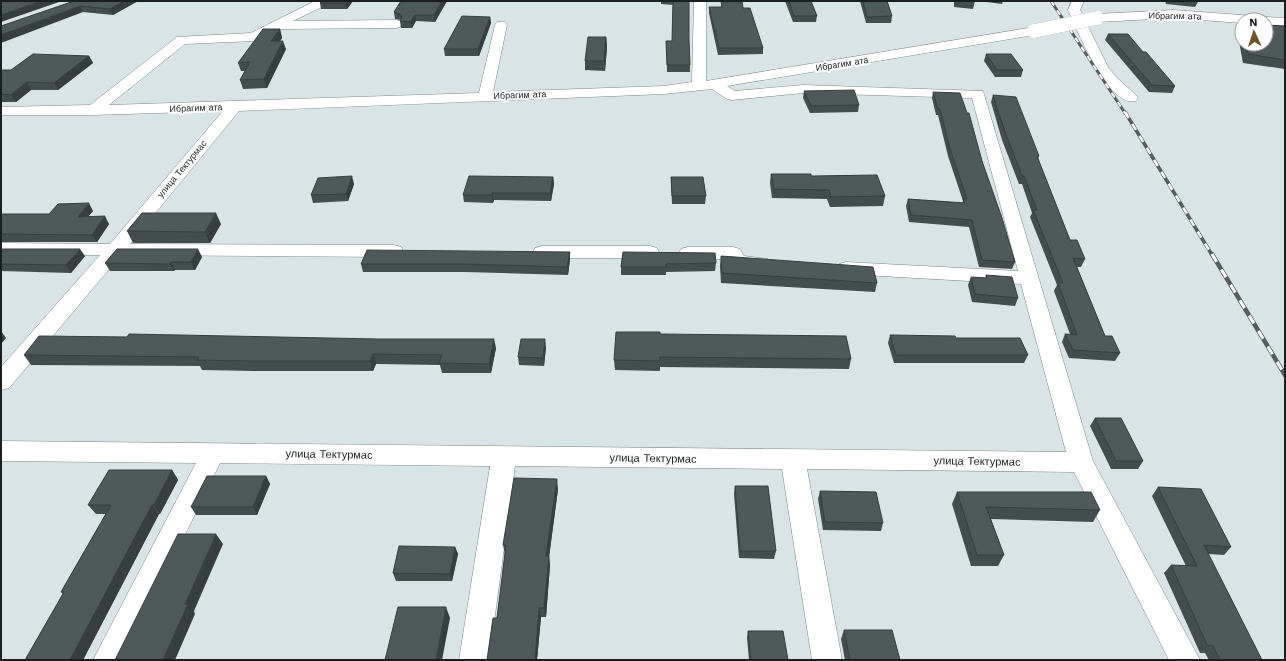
<svg xmlns="http://www.w3.org/2000/svg" width="1286" height="661" font-family="'Work Sans',sans-serif">
<style>
.lines{fill:none;stroke-linecap:round;stroke-linejoin:round}
.minor-casing{stroke:#7c8789;stroke-width:1}
.minor{fill:#fff;fill-rule:evenodd}
.rail-far2-casing{stroke:#565d5f;stroke-width:3}
.rail-far1-casing{stroke:#565d5f;stroke-width:3.5}
.rail-casing{stroke:#565d5f;stroke-width:4.5}
.rail-far2{stroke:#fff;stroke-width:2;stroke-dasharray:5.5;stroke-linecap:butt}
.rail-far1{stroke:#fff;stroke-width:2.5;stroke-dasharray:7;stroke-linecap:butt}
.rail{stroke:#fff;stroke-width:3;stroke-dasharray:9;stroke-linecap:butt}
.minor-bridge-casing{stroke:#7c8789;stroke-width:14;stroke-linecap:butt}
.minor-bridge{stroke:#fff;stroke-width:14}
.wall{fill:#434d4d}
.shaded-wall{fill:#373e3f}
.building{fill:#4e595a;stroke:#373e3f}
.labels{text-anchor:middle;stroke-width:4;stroke-linejoin:round;paint-order:stroke}
.far-street-label{font-size:9px;fill:#191e1f;stroke:#fff}
.street-label{font-size:11px;fill:#191e1f;stroke:#fff}
</style>
<rect width="100%" height="100%" fill="#d8e4e6"/>
<g class="lines">
<defs>
<path id="minor" d="M315,1h15l-2,3 -35,17 103,-1 4,1 2,3 -2,3 -4,1 -118,1 -24,12 -69,3 -76,61 370,-12 16,-68 2,-3h8l2,3 -14,67 171,-6 28,-4 2,-81h12v80l328,-54 4,1 2,3 -2,3 -4,1 -307,51 8,5 68,-6 180,6 110,370 107,199h-31l-95,-188 -267,-3 35,191h-30l-30,-191 -267,-3 -26,194h-30l31,-194 -270,-3 -96,197h-31l103,-197 -195,-2v-20l1065,11 -45,-168 -175,-10 -7,-2 -3,-4 3,-4 7,-2 172,9 -46,-173 -169,-5 -71,7 -5,-1 -15,-10 -48,5 -425,17 -109,133 264,1 7,2 2,4 -2,4 -7,2 -273,-2 -112,133 -8,2v-23l99,-112h-99v-12l109,1 113,-133 -131,4h-91v-8l89,-2 87,-68 74,-4z
M1072,1h12l-4,9 28,57 9,11 19,17 2,3 -2,3c-28,7 -58,-70 -68,-91z
M1174,10l80,6 4,1 2,3h-18v3l-68,-5 -77,4 -4,-1 -2,-3 2,-3 4,-1z
M1266,17l19,1v8l-19,-1v-5h-6z
M542,246h108l7,2 2,4 -2,4 -7,2h-108l-7,-2 -2,-4 2,-4z
M688,247h45l7,2 4,7 24,3 3,4 -3,4 -7,2 -31,-4 -4,-6h-38l-7,-2 -2,-4 2,-4z"/>
</defs>
<use href="#minor" class="minor-casing"/>
<use href="#minor" class="minor"/>
<defs>
<path id="rail-far2" d="M1051,1l74,112"/>
<path id="rail-far1" d="M1125,112l87,143"/>
<path id="rail" d="M1212,254l73,121"/>
</defs>
<use href="#rail-far2" class="rail-far2-casing"/>
<use href="#rail-far1" class="rail-far1-casing"/>
<use href="#rail" class="rail-casing"/>
<use href="#rail-far2" class="rail-far2"/>
<use href="#rail-far1" class="rail-far1"/>
<use href="#rail" class="rail"/>
<defs>
<path id="minor-bridge" d="M1034,31l63,-13"/>
</defs>
<use href="#minor-bridge" class="minor-bridge-casing"/>
<use href="#minor-bridge" class="minor-bridge"/>
</g>
<path class="wall" d="M74,1h64l-25,14 -30,-3z
M353,1l-6,8h-26l-1,-6z
M401,1h46l-12,21 -19,-1 -4,7h-11l-1,-7 1,-1 -6,-1 -1,-7z
M661,1h28v39l1,25v7h-23l-1,-31h6l1,-36 -12,-1z
M721,1h21l1,7 20,40v6l-45,1 -9,-42v-6h12z
M785,1h26l6,15 -1,6h-23z
M860,1h27l5,15 -1,7h-25z
M954,1h21l-2,8 -19,-2z
M979,1h24l-1,3z
M1165,1h32l1,1 -3,5 -29,-3z
M490,17l1,6 -12,33h-34l-1,-7z
M1242,23v21h24l19,-18v43l-42,-6 -6,-32z
M280,29l2,9 -2,3 6,8 -19,39 -24,1 -3,-9 5,-9h-4l-3,-8z
M1108,34l35,18 32,34 -3,7 -23,-1 -44,-52z
M606,37l1,10 -2,24 -20,-1v-9z
M986,54l37,16 -2,7h-26l-11,-16z
M89,56l4,7 -35,27h-27l-15,12h-15v-32h10z
M804,91l55,14 -1,7 -48,1 -7,-15z
M933,92l49,69 33,101 -3,7 -33,-2 -10,-40 -60,-5 -3,-16 2,-7 54,4 1,-2 -15,-45 -10,-41h-2l-4,-17z
M993,95l46,61 -1,3 32,81 15,19 -4,8h-4l28,69 15,17 -5,8 -46,-3 -7,-16 3,-8h5l-16,-43 3,-6 -27,-68 2,-4 -10,-29h-3l-17,-44 -11,-38z
M771,174l114,22 -2,10 -53,1 -3,-8 -55,-1 -2,-15z
M553,177l1,7 -3,17 -57,-1 -1,3 -29,-1 -1,-7z
M671,177l35,19 -1,8h-33z
M354,184l-6,17 -35,2 -2,-8z
M93,211l-5,5 21,8 -12,18h-96v-28h48z
M221,224l-11,19h-77l-6,-12z
M1,249l84,7 -14,17 -70,-2z
M570,252v7l-2,16 -104,-3h-101l-2,-8z
M623,252l93,11 -1,8 -49,1v3h-45v-8z
M721,256l156,27 -2,9 -154,-9 -1,-17z
M202,257l-7,13h-20l-1,1h-64l-5,-8z
M986,275l32,23 -3,8 -43,-4 -4,-17 3,-8 14,1z
M660,334l191,25 -2,10 -189,-2v4l-45,-1 -1,-10z
M890,335l138,20 -4,8h-130l-6,-20z
M546,347l-2,19 -25,-1 -1,-8z
M496,348l-5,25h-49l-2,-8 -64,-1 -3,7h-119l-52,-1 -2,-4 -169,-1 -7,-10z
M1095,418l48,43 -5,8h-27l-21,-43z
M172,470l6,10 -18,34h-1l-76,146h-58l38,-66 -2,-2 45,-78h-10l-8,-9z
M266,476l4,8 -13,31h-61l-5,-8z
M735,486l41,65 -2,8 -35,-1 -5,-64z
M1158,487l73,60 -7,8 -16,-1 54,106h-53l-4,-7h-5l-36,-80 7,-8 15,1 -34,-70z
M558,489l-9,68 1,8 -4,52h-5l-4,43h-50l10,-42 8,-64 -2,-9z
M820,491l63,32 -2,8 -58,-1 -5,-31z
M957,492l143,18 -7,12 -102,-3 13,36 -6,11h-27l-19,-62z
M455,547l3,7 -6,27h-56l-3,-8z
M844,630l56,30h-55l-4,-21z
M748,631l40,29h-39l-2,-22z"/>
<path class="shaded-wall" d="M41,1h21l-61,21v-7z
M124,1h14l-25,14 -3,-6z
M348,1h5l-6,8 -1,-6z
M442,1h5l-12,21 -1,-7z
M80,6l3,6 -82,31v-8z
M415,15l1,6 -4,7 -2,-6z
M490,17l1,6 -12,33 -1,-7z
M280,29l2,9 -8,11 -3,-8z
M606,37l1,10 -2,24 -1,-10z
M283,41l3,8 -19,39 -3,-9z
M89,56l4,7 -35,27 -4,-7z
M27,82l4,8 -15,12 -5,-7z
M352,176l2,8 -6,17 -2,-7z
M553,177l1,7 -3,17 -1,-8z
M492,193l2,7 -1,3 -1,-8z
M89,203l4,8 -11,13 -4,-7z
M216,213l5,11 -11,19 -5,-11z
M105,216l4,8 -12,18 -5,-7z
M80,249l5,7 -14,17 -5,-8z
M198,249l4,8 -7,13 -4,-8z
M570,252v7l-2,16 -1,-8z
M171,262l4,8 -1,1 -4,-7z
M1,331l5,7 -5,6z
M494,339l2,9 -5,25 -2,-9z
M545,339l1,8 -2,19 -1,-8z
M373,354l3,10 -3,7 -3,-10z
M172,470l6,10 -18,34 -6,-9z
M266,476l4,8 -13,31 -4,-8z
M557,479l1,10 -9,68 1,8 -4,52 -2,-9 2,-52z
M152,505l7,9 -76,146h-13z
M216,534l7,10 -29,67 1,3 -20,46h-12l22,-56z
M455,547l3,7 -6,27 -2,-7z
M446,607l4,11 -8,42h-6z
M539,608l2,9 -4,43h-2z"/>
<path class="building" d="M1,1h40l-40,14z
M74,1h50l-14,8 -30,-3 -79,29v-9z
M324,1h24l-2,2h-26z
M401,1h41l-8,14h-19l-5,7 -10,-1 2,-4 -2,-3 -6,-2z
M673,1h16v39l1,25h-23l-1,-24h6z
M721,1h21l1,7h7l13,40h-44l-10,-41h13z
M789,1h22l6,15h-23z
M863,1h24l5,15 -25,1z
M462,16l28,1 -12,32h-34z
M1266,25l19,1v34l-37,-6 -2,-10h20z
M263,29h17l-9,12h12l-19,38 -24,1 10,-18 -12,1z
M1108,34h20l15,18h3l29,34 -23,-1z
M588,37h18l-2,24h-19z
M33,54l56,2 -35,27 -27,-1 -16,13 -10,-1v-24h10z
M986,54h25l12,16h-26z
M854,90l5,15 -48,1 -7,-15z
M933,92l27,1 7,20h2l13,48 20,57 13,44 -33,-2 -10,-40 -61,-5 -3,-16 57,4 -2,-4h4l-17,-50 -10,-40h-2z
M993,95l23,2 23,59h-2l33,84h7l8,19 -12,-1 32,78h7l8,17 -47,-3 -8,-16 12,1 -19,-52h5l-30,-73h4l-13,-34h-2l-17,-44z
M771,174h40v2l66,-1 8,21 -54,1 -2,-7 -55,-1z
M352,176l-6,18 -35,1 7,-17z
M469,176l84,1 -3,16h-58v2h-29z
M671,177h32l3,19h-34z
M89,203l-11,14 27,-1 -13,19 -91,-1v-20h48l9,-10z
M142,213h74l-11,19 -78,-1z
M1,249h79l-14,16 -65,-1z
M117,249h81l-7,13h-20l-1,2 -65,-1z
M367,250l203,2 -3,15 -104,-3h-102z
M623,252l92,1 1,10 -50,1v3h-45z
M721,256l152,11 4,16 -155,-10z
M986,275l26,2 6,21 -43,-4 -4,-17 16,1z
M616,332h44v2l186,2 5,23 -191,-2v4l-46,-1z
M129,334l249,5h116l-5,25 -50,-1 3,-8 -69,-1 -3,7h-121l-52,-1 2,-3 -175,-2 15,-19 88,1z
M890,335l65,1 1,2h64l8,17h-132z
M521,339h24l-2,19 -25,-1z
M1095,418h26l22,43h-27z
M109,470h63l-18,35h-2l-82,155h-45l39,-68h-3l50,-87h-23z
M207,476h59l-13,31h-62z
M514,478l43,1 -11,77h3l-5,52h-5l-4,52h-48l6,-42h4l9,-73h-3z
M735,486h33l8,65h-36z
M1158,487l43,2 30,58 -27,-2 58,115h-42l-7,-14 -6,-1 -36,-80 26,1z
M820,491l56,1 7,31 -58,-1z
M957,492h134l9,18 -114,-3 18,48h-27z
M178,534h38l-31,70h3l-25,56h-48z
M399,546l56,1 -5,27 -57,-1z
M398,607h48l-10,53h-51z
M844,630h48l8,30h-50z
M748,631h35l5,29h-37z"/>
<g class="labels">
<g class="far-street-label">
<text transform="translate(1175 16) rotate(1)" y="3">Ибрагим ата</text>
<text transform="translate(842 64) rotate(-9)" y="3">Ибрагим ата</text>
<text transform="translate(520 95) rotate(-2)" y="3">Ибрагим ата</text>
<text transform="translate(196 108) rotate(-2)" y="3">Ибрагим ата</text>
<text transform="translate(182 169) rotate(-50)" y="3">улица Тектурмас</text>
</g>
<g class="street-label">
<text transform="translate(329 454) rotate(1)" y="4">улица Тектурмас</text>
<text transform="translate(653 458) rotate(1)" y="4">улица Тектурмас</text>
<text transform="translate(977 461) rotate(1)" y="4">улица Тектурмас</text>
</g>
</g>
<rect width="1286" height="661" fill="none" stroke="#191e1f" stroke-width="4"/>
<g transform="translate(1254 32) rotate(357)"><circle r="19" fill="#ffffff" stroke="#a3a5a5"/>
<path d="M0-3L7 15L0 10L-7 15Z" fill="#6e5425"/>
<text y="-6" font-size="11" font-weight="bold" text-anchor="middle" fill="#191e1f">N</text>
</g>
</svg>
